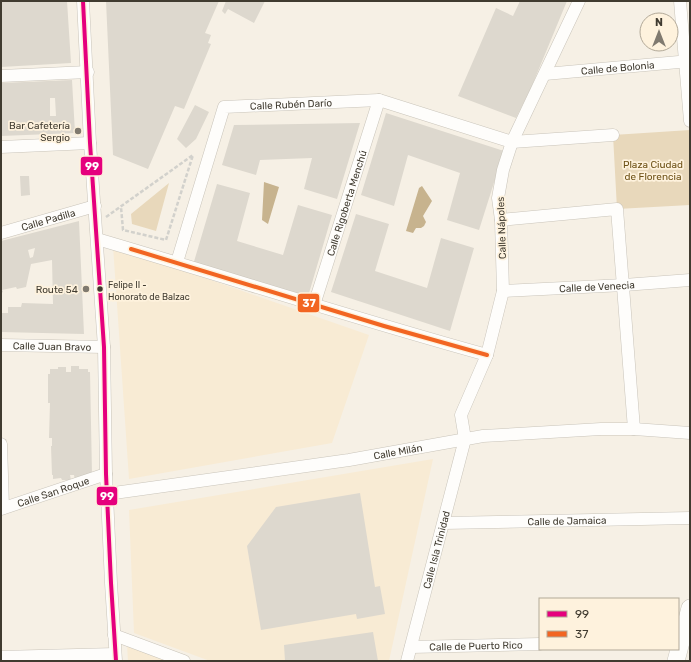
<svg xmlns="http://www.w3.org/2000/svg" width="691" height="662" font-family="Rubik,sans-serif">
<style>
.built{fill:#f8ebd4}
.green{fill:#e8d8bb}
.water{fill:#c7b38e}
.building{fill:#ddd8ce;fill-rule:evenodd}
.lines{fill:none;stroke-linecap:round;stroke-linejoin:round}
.street-casing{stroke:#c9c4ba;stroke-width:13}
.secondary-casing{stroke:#c9c4ba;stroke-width:18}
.path{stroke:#d2d1cc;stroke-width:2.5;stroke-dasharray:4 2;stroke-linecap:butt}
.street{stroke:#fefdfb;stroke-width:12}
.secondary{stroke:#fefdfb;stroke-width:17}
.bus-1-casing{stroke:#fef2dd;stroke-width:7}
.bus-2-casing{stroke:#fef2dd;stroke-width:7}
.bus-1{stroke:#e5007d;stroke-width:4}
.bus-2{stroke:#f26522;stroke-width:4}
.poi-dot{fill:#807a6f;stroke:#fef2dd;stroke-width:1.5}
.bus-dot{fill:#403b30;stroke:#fef2dd;stroke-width:1.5}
.labels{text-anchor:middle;stroke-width:3.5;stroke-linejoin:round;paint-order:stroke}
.bus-label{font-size:9px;fill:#403b30;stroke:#fef2dd;text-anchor:start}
.street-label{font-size:10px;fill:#403b30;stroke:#fef2dd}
.poi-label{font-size:10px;fill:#403b30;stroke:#fef2dd;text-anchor:end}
.park-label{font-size:10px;fill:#6d5116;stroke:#fef2dd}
.line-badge{stroke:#fef2dd;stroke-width:1.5}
.badge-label{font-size:11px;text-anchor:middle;font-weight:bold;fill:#fff}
</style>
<rect width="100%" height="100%" fill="#f6f0e5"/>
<path class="built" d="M113,246l256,89 -37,108 -203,36z
M433,459l-44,202h-179l-76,-28 -5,-123z
M127,645l43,16h-42z"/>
<path class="green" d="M690,130v75l-73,4 -4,-74z
M169,183l-13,48 -24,-7 -1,-10z"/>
<path class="water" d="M264,182l15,5 -11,37 -6,-4z
M422,186l10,15 -9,15 3,6 -2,4 -3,2h-5l-3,5 -7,-2 13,-43z"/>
<path class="building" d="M1,1h66l4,62 -70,4z
M106,1h113l-14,32 6,2 -3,8 3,1 -27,65 -9,-3 -27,63 -35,-14z
M226,1h39l-11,22 -26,-14 -3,5 -3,-3z
M520,1h47l-36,87 -15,30 -58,-22 38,-88 17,8z
M72,80l3,53 -74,3v-53zM50,98h5l1,18h-6z
M195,105l14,7 -13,27 -10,9 -9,-9z
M386,113l118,38 -25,79 -32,-10 13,-47 -52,-18 -14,51 -33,-11z
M360,123l-23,76 -33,-10 8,-31 -52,2 -4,15 -34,-10 12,-40z
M20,176h9l1,19 -9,1z
M217,184l33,9 -13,48 46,14 15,-50 34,10 -25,85 -114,-35z
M356,214l33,10 -14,47 52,17 14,-50 33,10 -24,83 -119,-39z
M79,221l5,113 -83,-2v-19h7v-6h13l1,-4 31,1 -1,-44 -21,4 -5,23 -9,2 -1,-2 -14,3 1,2 -2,1v-52zM35,248l-2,9 -3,1 -2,-8z
M71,366h8v3h9v3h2l2,103 -17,5 -1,-5h-4l1,5h-9l-1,-2 -8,1v-4h-1l-1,-29h1v-8h-3l1,-35h-2v-29h2v-5h8v-2h8v5h5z
M360,493l15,94 5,-1 5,28 -28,5 -1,-5 -95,16 -14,-84 29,-39z
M373,632l5,29h-93l-1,-16z"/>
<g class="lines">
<defs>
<g id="street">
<path d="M83,1l7,142 14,204 2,127 5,109 5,78"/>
<path d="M680,1l10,120"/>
<path id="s1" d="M545,74l145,-13"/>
<path d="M1,76l87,-4"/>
<path d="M1,147l89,-4"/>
<path d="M501,220l116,-11 17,220"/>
<path id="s2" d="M1,233l94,-27"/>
<path d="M97,239c130,38 259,80 390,116"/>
<path id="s3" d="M177,262l47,-155 155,-7 133,42 101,-7"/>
<path id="s4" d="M503,291l121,-6 66,-5"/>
<path id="s5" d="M314,305l65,-205"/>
<path id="s6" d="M1,345l103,2"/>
<path d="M1,444l2,64"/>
<path id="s7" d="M107,494l242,-34 134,-24 118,-7h33l56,4"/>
<path id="s8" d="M1,509l105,-35"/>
<path id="s9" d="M444,523l246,-5"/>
<path d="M114,635l70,26"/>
<path id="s10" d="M411,647l129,-3"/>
<path d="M1,657l114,-3"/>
<path id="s11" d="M407,661l58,-222 -4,-24 26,-60 16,-64 -2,-71 -3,-22 5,-28 9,-28 67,-141"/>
</g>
<path id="secondary" d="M676,661l14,-53"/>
</defs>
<use href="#street" class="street-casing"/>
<use href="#secondary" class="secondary-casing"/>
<path class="path" d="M106,217l87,-62 -27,85 -43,-10 -2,-23"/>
<use href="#street" class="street"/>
<use href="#secondary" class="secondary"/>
<defs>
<path id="bus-1" d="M83,1l7,142 14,204 2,127 5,109 5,78"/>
<path id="bus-2" d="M131,249l253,77 103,29"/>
</defs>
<use href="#bus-1" class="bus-1-casing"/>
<use href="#bus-2" class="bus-2-casing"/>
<use href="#bus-1" class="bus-1"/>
<use href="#bus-2" class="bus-2"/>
</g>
<g class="poi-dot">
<circle cx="78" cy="131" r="4"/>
<circle cx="86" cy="289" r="4"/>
</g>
<circle class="bus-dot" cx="100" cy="289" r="3.5"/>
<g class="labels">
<g class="bus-label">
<text x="108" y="288">Felipe II -<tspan x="108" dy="12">Honorato de Balzac</tspan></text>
</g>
<g class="street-label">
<text dy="4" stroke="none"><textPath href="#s1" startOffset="73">Calle de Bolonia</textPath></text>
<text dy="4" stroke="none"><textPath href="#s3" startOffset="229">Calle Rubén Darío</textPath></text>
<text dy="4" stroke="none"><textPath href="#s5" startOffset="107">Calle Rigoberta Menchú</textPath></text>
<text dy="4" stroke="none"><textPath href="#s2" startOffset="49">Calle Padilla</textPath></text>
<text transform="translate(501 228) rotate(-92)" y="4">Calle Nápoles</text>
<text dy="4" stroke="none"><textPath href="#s4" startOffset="94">Calle de Venecia</textPath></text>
<text dy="4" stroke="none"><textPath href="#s6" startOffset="51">Calle Juan Bravo</textPath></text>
<text dy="4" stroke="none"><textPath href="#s7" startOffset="294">Calle Milán</textPath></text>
<text dy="4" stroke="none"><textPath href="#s8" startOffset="55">Calle San Roque</textPath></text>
<text dy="4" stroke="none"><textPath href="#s9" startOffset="123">Calle de Jamaica</textPath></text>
<text dy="4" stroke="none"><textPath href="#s11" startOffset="115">Calle Isla Trinidad</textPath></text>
<text dy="4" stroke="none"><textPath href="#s10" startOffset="65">Calle de Puerto Rico</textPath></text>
</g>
<g class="poi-label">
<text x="70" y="129">Bar Cafetería<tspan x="70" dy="12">Sergio</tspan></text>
<text x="78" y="293">Route 54</text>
</g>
<g class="park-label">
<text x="653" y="168">Plaza Ciudad<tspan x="653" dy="12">de Florencia</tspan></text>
</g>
</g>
<g class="line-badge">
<rect x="80" y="156" width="23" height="20" rx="4" fill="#e5007d"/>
<rect x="297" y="293" width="23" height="20" rx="4" fill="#f26522"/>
<rect x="96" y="486" width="22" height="20" rx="4" fill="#e5007d"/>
</g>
<g class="badge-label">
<text x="92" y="170">99</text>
<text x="309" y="307">37</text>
<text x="107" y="500">99</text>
</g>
<rect width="691" height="662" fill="none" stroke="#403b30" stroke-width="4"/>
<rect x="539" y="598" width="140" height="52" fill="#fef2dd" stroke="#b2a998"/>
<rect x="547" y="611" width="20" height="6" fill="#e5007d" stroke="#b2a998"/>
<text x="575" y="618" font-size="12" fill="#403b30">99</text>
<rect x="547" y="631" width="20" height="6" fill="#f26522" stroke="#b2a998"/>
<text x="575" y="638" font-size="12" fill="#403b30">37</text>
<g transform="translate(659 32)"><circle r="19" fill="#fef2dd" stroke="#b2a998"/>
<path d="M0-3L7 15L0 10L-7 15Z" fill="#807a6f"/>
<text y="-6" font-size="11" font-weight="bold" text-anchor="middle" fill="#403b30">N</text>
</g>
</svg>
